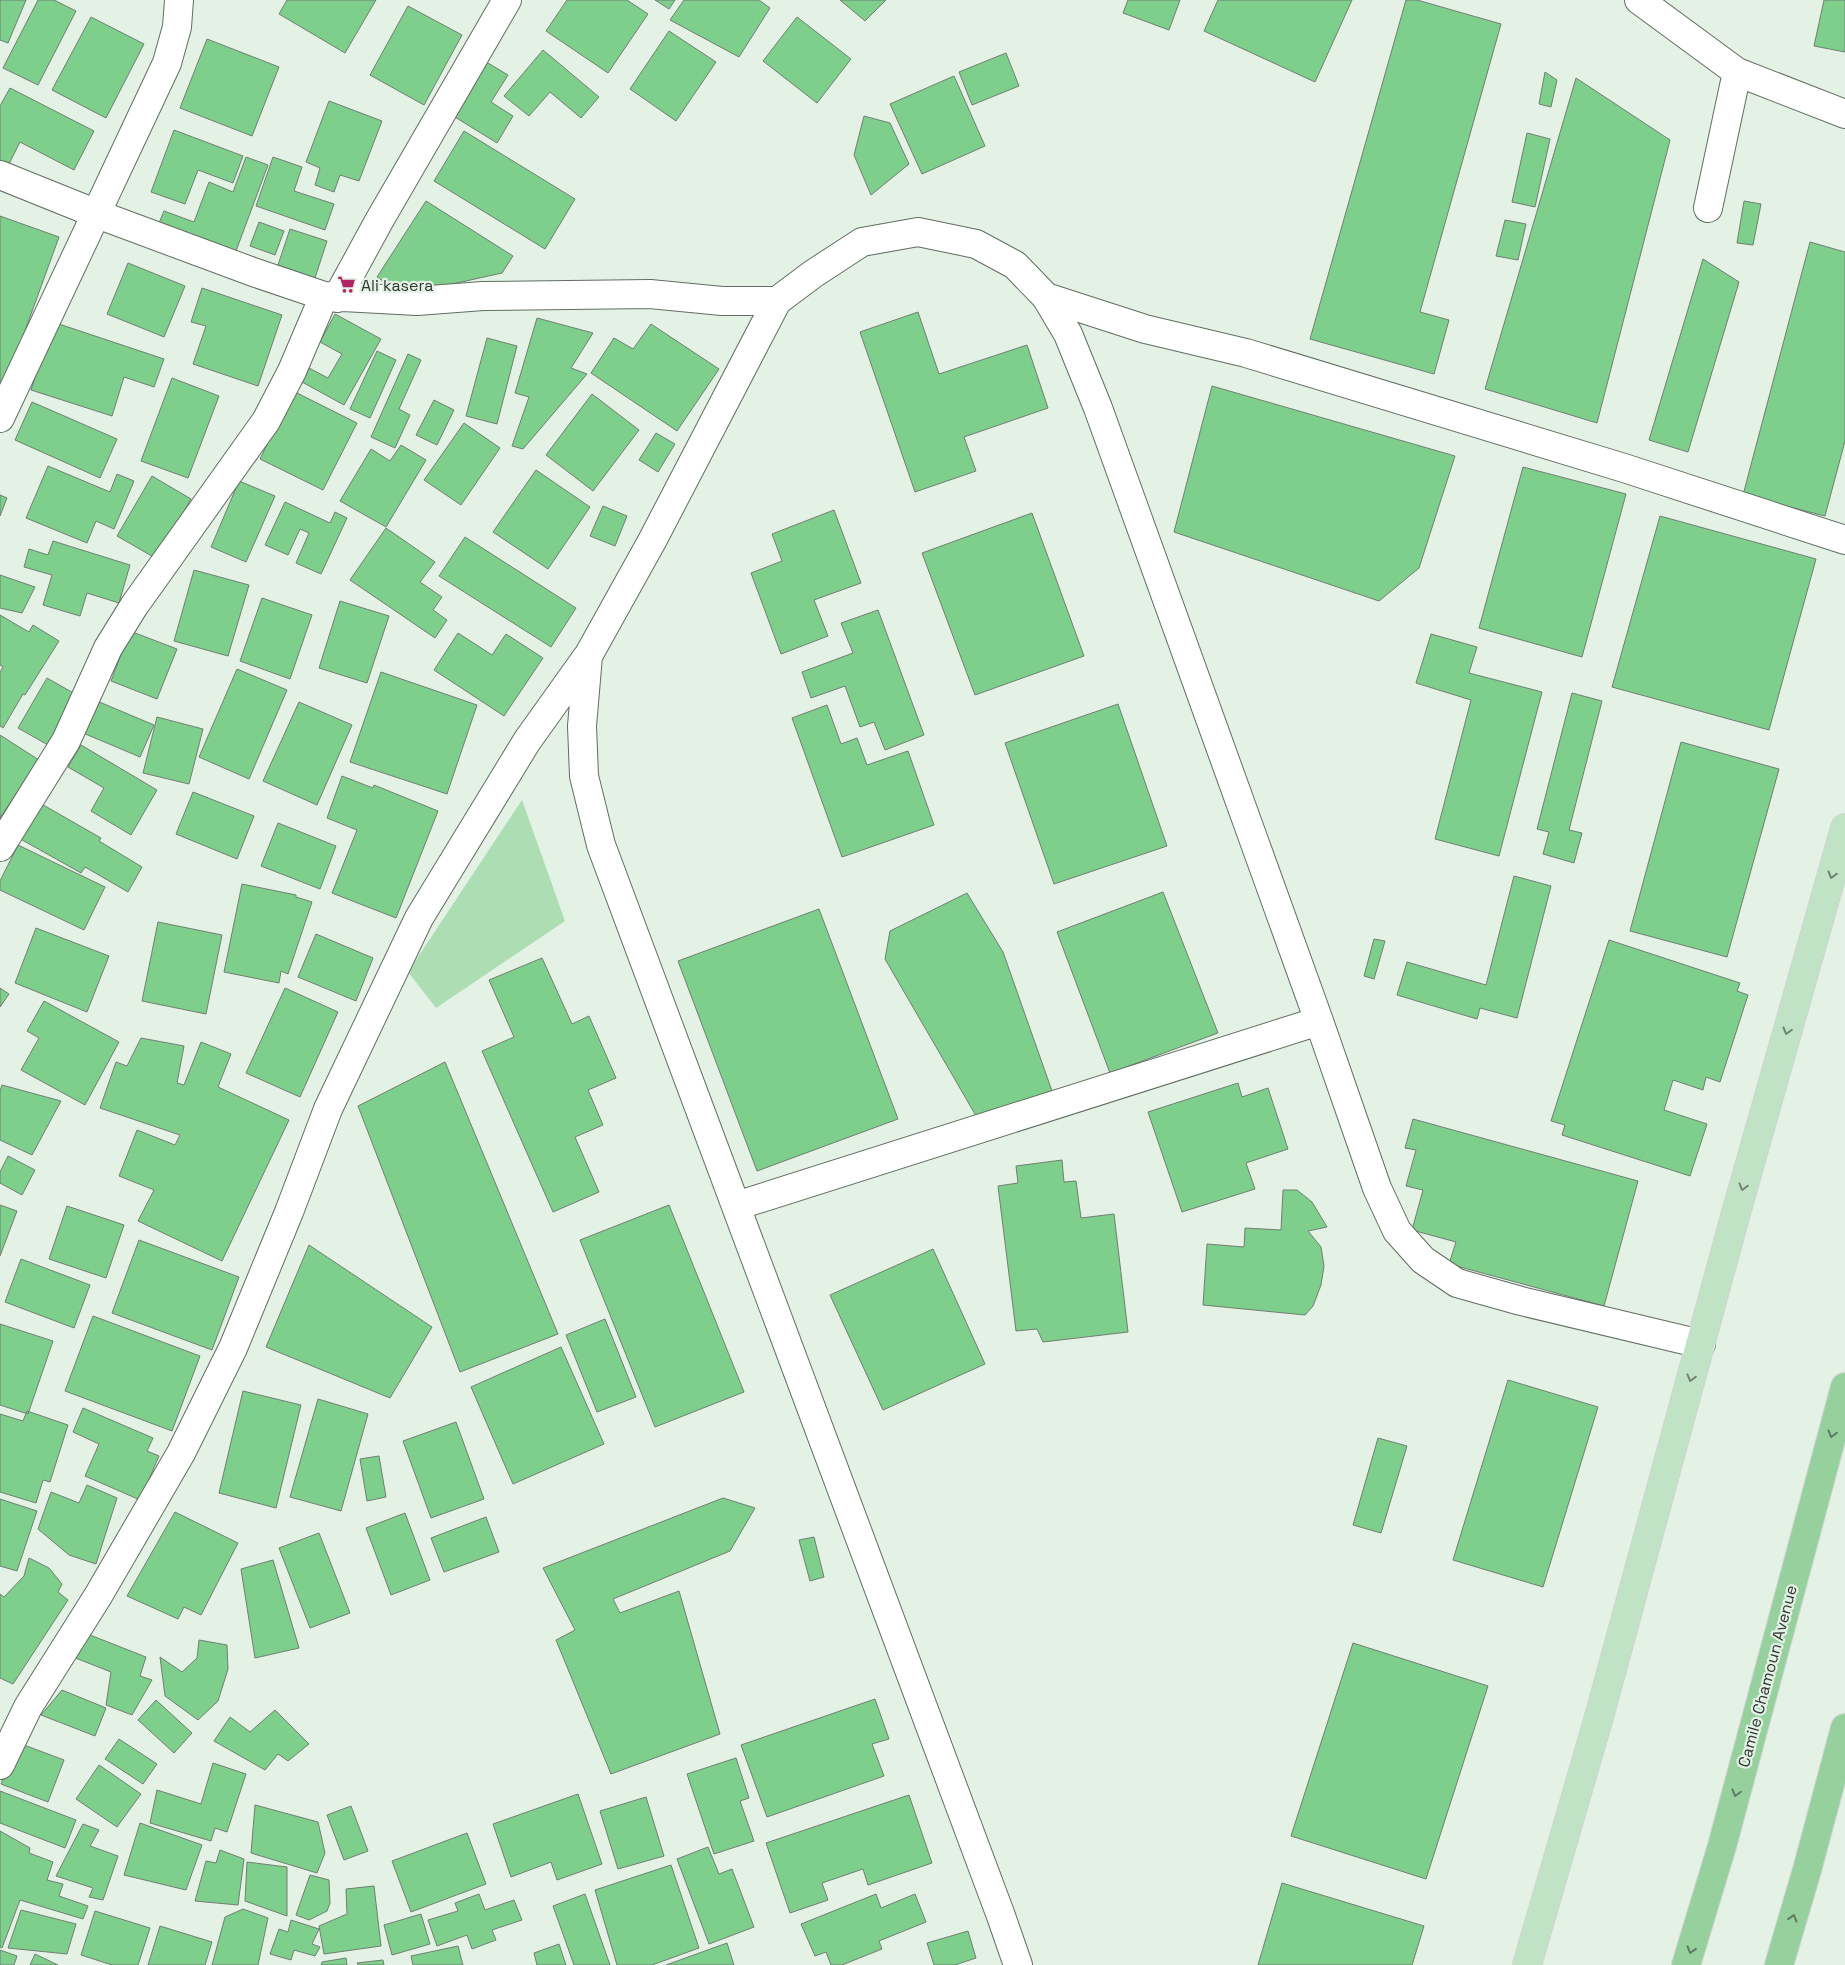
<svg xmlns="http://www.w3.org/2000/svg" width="1845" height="1965" font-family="'Space Grotesk',sans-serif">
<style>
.green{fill:#adddb3}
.building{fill:#7dcf8b;stroke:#717e73}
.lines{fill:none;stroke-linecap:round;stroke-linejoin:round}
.minor-casing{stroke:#616d62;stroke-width:30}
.major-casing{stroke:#d1d3d2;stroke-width:30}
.highway-casing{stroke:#d1d3d2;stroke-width:30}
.minor{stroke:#fff;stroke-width:28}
.major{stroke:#bfe3c4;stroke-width:28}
.highway{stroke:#95d09d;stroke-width:28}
.oneway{stroke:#708373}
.oneway2{stroke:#5d7b62}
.labels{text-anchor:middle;stroke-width:4.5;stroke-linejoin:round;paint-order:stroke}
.poi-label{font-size:16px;fill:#303531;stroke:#e4f2e6;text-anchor:start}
.street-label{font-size:16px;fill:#303531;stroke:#e4f2e6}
</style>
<rect width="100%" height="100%" fill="#e4f2e6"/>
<path class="green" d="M522,800l43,121 -129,87 -28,-36z"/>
<path class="building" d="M0,0h26l-18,43 -8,-3z
M38,0h16l22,11 -38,74 -35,-17z
M287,0h89l-31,53 -66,-39z
M567,0h60l21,14 -40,59 -62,-42z
M655,0h20l-6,9z
M684,0h75l11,8 -31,49 -69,-37z
M840,0h46l-21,21z
M1128,0h52l-11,30 -46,-17z
M1218,0h134l-37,82 -111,-51z
M1406,0h11l84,24 -81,288 29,8 -15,54 -124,-35z
M1824,0h21v52l-31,-6z
M408,6l54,29 -38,70 -54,-30z
M91,17l53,27 -38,74 -54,-28z
M797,17l54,42 -34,44 -54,-42z
M669,31l47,31 -40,59 -46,-32z
M207,39l72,28 -27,69 -72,-28z
M543,50l56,47 -18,21 -31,-26 -21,24 -25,-20z
M1006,53l13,33 -47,19 -13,-33z
M483,60l25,15 -17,27 22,14 -16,27 -47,-29z
M1545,72l12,8 -6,27 -12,-3z
M954,76l31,70 -63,28 -32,-70z
M1576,78l94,62 -73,283 -112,-34z
M10,88l84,43 -20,39 -54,-28 -14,28 -6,-3v-61z
M329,101l53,20 -23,60 -19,-6 -6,17 -19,-7 5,-17 -14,-6z
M864,116l26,7 19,41 -38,31 -17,-40z
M174,130l69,26 -10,27 -35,-13 -13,34 -34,-12z
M464,131l111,68 -30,50 -111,-68z
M1527,133l23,6 -15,68 -23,-5z
M246,157l22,8 -32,86 -77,-28 5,-12 30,11 15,-40 24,10z
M273,157l29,10 -8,24 40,13 -9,26 -69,-24z
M426,201l87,55 -11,17 -99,22 -26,-18z
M1744,201l17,3 -8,41 -16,-2z
M0,216l59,21 -54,149 -5,-1z
M1505,220l21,4 -8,36 -22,-4z
M259,222l25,9 -9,24 -25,-9z
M290,229l37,12 -12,37 -37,-13z
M1810,242l35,10v189l-20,75 -82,-21z
M1703,259l36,23 -51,170 -39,-12z
M128,263l57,23 -21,51 -57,-23z
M202,288l80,27 -24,71 -65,-22 13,-38 -15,-4z
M918,312l21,62 88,-29 21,63 -84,29 12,34 -61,21 -55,-160z
M335,314l46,25 -37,66 -42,-23 7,-14 19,10 14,-24 -22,-12z
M537,318l56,15 -22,35 16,6 -64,75 -11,-3 17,-49 -14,-4z
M53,322l111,37 -10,28 -30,-10 -12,39 -81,-26z
M651,324l68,45 -42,62 -86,-58 23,-35 19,11z
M487,338l30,8 -20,78 -31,-8z
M377,351l19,9 -26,58 -20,-9z
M408,354l13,6 -22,49 11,6 -15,33 -24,-11z
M172,378l47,18 -31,82 -47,-17z
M1212,386l243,70 -36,112 -40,33 -205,-69z
M293,391l64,32 -34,67 -63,-31z
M592,394l47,36 -46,61 -47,-36z
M434,400l20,10 -17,35 -21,-10z
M32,402l85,37 -17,39 -85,-38z
M464,423l36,25 -39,57 -37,-25z
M656,433l19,11 -17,28 -19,-12z
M401,445l25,15 -40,67 -46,-26 31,-52 19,12z
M48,466l62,26 7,-18 17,7 -20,48 -18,-8 -9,22 -61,-25z
M1523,467l103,27 -44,163 -103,-29z
M536,470l54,37 -42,62 -55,-37z
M152,476l39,23 -34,60 -40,-23z
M239,481l36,15 -29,66 -35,-15z
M0,495l7,3 -7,18z
M285,502l45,21 5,-11 12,6 -26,56 -25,-11 13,-30 -9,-4 -12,26 -23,-10z
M603,506l24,10 -12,30 -25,-10z
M834,510l27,73 -47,17 14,36 -47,18 -30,-81 31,-12 -10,-27z
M1032,513l52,143 -109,39 -53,-142z
M1660,516l156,43 -47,171 -157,-43z
M386,528l49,34 -15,20 22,15 -9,13 14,10 -12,18 -85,-58z
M465,537l111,71 -25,39 -112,-71z
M53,541l77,24 -11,38 -32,-10 -7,23 -37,-11 9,-30 -28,-8 5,-18 19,6z
M194,570l55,15 -21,71 -54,-15z
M0,575l35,12 -13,26 -22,-5z
M262,598l50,17 -22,64 -50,-18z
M340,601l49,15 -22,67 -48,-15z
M878,610l46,125 -39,15 -11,-28 -14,5 -15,-41 -34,12 -9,-26 51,-19 -12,-30z
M0,615l29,17 4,-7 26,16 -34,54 -2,-1 -20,34 -3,-2v-54l3,-5 -3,-2z
M130,631l47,18 -20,50 -46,-18z
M458,633l34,22 14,-21 37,24 -39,58 -70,-46z
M1431,634l46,13 -8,26 73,19 -43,164 -64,-17 36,-139 -55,-17z
M237,669l50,21 -38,89 -50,-22z
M381,672l96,33 -30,89 -97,-32z
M47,678l30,17 -29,50 -30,-17z
M1572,693l30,8 -33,129 13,3 -8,30 -31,-9 6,-22 -12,-3z
M97,701l57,24 -14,32 -57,-24z
M299,702l53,23 -35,80 -54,-24z
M1118,704l49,142 -113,38 -49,-141z
M827,705l14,39 16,-6 10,27 41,-14 26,74 -92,32 -50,-139z
M157,717l46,12 -14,55 -46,-11z
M0,735l39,25 -39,58z
M1681,742l98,27 -52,188 -97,-26z
M81,745l76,45 -26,45 -40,-24 13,-23 -36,-21z
M342,776l31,12 1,-3 64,26 -42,107 -64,-25 25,-63 -30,-12z
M193,792l61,24 -17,43 -61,-25z
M38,802l63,36 -2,3 43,26 -14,25 -43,-25 -4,6 -64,-36z
M278,823l58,23 -16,43 -59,-23z
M18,845l87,42 -21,43 -84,-40v-9z
M1514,876l37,10 -34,132 -37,-10 -3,11 -80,-24 10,-33 79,23z
M242,884l54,11v2l16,5 -24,72 -7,-3 -2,12 -55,-11z
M1163,892l55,141 -108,40 -53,-141z
M967,893l36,59 49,139 -73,30 -94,-162 5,-28z
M819,909l79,210 -141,52 -79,-210z
M158,922l64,13 -16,79 -64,-13z
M36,928l73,28 -22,56 -72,-29z
M316,934l57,24 -17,43 -58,-24z
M1374,939l11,2 -11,38 -10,-3z
M1609,940l131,43 -3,8 11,4 -28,87 -14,-5 -3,13 -30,-10 -9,30 43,14 -17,52 -128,-41 3,-10 -14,-4z
M542,958l30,66 17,-8 27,62 -28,12 15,35 -28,12 24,55 -46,20 -71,-161 32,-14 -25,-57z
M0,988l9,6 -9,13z
M285,988l53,24 -38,85 -54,-24z
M44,1001l75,41 -34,63 -64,-35 18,-32 -12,-7z
M141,1038l43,8 -7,37 7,2 17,-43 30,12 -13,33 71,33 -67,141 -84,-40 16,-31 -35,-14 18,-46 38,15 5,-10 -80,-27 16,-46 11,4z
M445,1062l113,272 -98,38 -102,-266z
M1238,1083l4,14 26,-9 20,61 -42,14 9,26 -73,23 -34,-100z
M2,1085l59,16 -29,54 -32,-15v-49z
M1413,1119l225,62 -34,125 -155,-42 7,-22 -44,-12 11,-40 -17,-4 10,-36 -11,-2z
M8,1156l27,14 -13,25 -22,-12v-11z
M1062,1160l2,22 12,-1 5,37 33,-4 14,118 -85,10 -6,-13 -21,2 -18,-145 20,-3 -2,-17z
M1283,1190h14l15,12 15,25 -19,4 13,16 3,19 -3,19 -8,21 -8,9 -102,-10 4,-61 37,3 1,-19 36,2z
M0,1205l17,6 -17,45z
M669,1205l75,187 -89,35 -75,-187z
M67,1206l57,19 -18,53 -57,-19z
M139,1240l100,37 -27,73 -100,-37z
M309,1245l123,82 -42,71 -124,-51z
M933,1249l52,115 -102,46 -53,-115z
M21,1259l69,26 -16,43 -69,-26z
M93,1316l107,40 -28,75 -107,-40z
M605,1319l31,78 -39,15 -31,-77z
M0,1324l53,17 -25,73 -28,-9z
M561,1347l43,97 -91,40 -42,-97z
M1508,1380l90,27 -55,180 -90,-27z
M243,1391l58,14 -25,103 -57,-15z
M318,1399l50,15 -27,97 -51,-14z
M83,1408l70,30 -6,13 12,5 -19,44 -55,-24 14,-32 -26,-12z
M27,1411l41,14 -18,57 -7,-2 -7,23 -36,-11v-78l23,7z
M456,1422l28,77 -53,19 -28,-77z
M1378,1438l29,8 -26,87 -28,-8z
M379,1456l7,41 -19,4 -7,-42z
M87,1485l30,13 -21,66 -27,-9 -31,-26 13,-37 28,11z
M723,1498l32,10 -25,43 -117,48 7,14 59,-22 41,143 -109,40 -55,-134 19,-10 -32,-62z
M0,1499l37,12 -20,60 -17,-5z
M175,1512l63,31 -37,72 -17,-8 -6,12 -51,-23z
M405,1513l25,67 -39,15 -25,-67z
M486,1517l13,35 -55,20 -13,-34z
M319,1533l31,80 -40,15 -31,-80z
M814,1537l10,40 -14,4 -11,-41z
M29,1558l20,10 13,16 -4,8 10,8 -55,84 -13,-6v-84l4,3 20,-21z
M273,1560l26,88 -44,10 -14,-89z
M90,1635l56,22 -6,19 12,4 -20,35 -26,-10 5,-33 -38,-15z
M199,1640l28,5 1,24 -10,32 -20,19 -33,-24 -5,-39 22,15 15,-14z
M1353,1643l135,43 -62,193 -135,-43z
M62,1690l44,18 -11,28 -54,-21z
M875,1699l14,40 -17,5 12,32 -117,41 -26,-72z
M156,1700l36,33 -18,20 -36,-33z
M275,1710l34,34 -21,17 -10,-7 -13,16 -51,-29 16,-24 20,15z
M119,1739l38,25 -14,20 -38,-25z
M16,1742l48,18 -16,42 -47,-18z
M736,1758l13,40 -9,3 14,40 -40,13 -27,-80z
M213,1763l33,11 -19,58 -12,-4 -4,13 -61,-18 7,-33 44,14z
M99,1765l42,29 -24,33 -41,-28z
M0,1791l76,29 -11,28 -65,-25z
M578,1794l24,70 -45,16 -6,-18 -40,15 -18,-53z
M909,1795l23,68 -64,22 -5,-16 -41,14 6,17 -38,13 -24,-70z
M646,1797l18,59 -46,13 -18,-58z
M255,1805l63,17 7,31 -8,20 -66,-20z
M351,1806l17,45 -24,9 -17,-45z
M140,1823l62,22 -16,45 -62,-15z
M83,1824l16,6 -9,16 28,10 -15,44 -14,-3 4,-9 -37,-12z
M0,1831l30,17 -1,5 24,9 -6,18 16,4 -4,12 29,10 -5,13 -63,-19 -18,48 -2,-1z
M467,1833l19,51 -75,28 -19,-51z
M708,1847l11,27 13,-5 22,58 -45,17 -32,-85z
M220,1850l24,9 -6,46 -43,-4 11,-40 10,2z
M247,1862l40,5v49l-42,-15z
M671,1865l28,83 -47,17h-35l-22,-75z
M310,1875l19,5 1,23 -3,8 -18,9 -13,-5z
M1282,1883l142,43 -12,39h-154z
M374,1886l7,60 -57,8 -5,-28 28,-12 -1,-25z
M479,1894l6,16 29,-10 8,20 -30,10 4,10 -24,9 -5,-14 -30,11 -9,-26 30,-9 -3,-8z
M585,1894l25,71h-36l-21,-59z
M876,1894l5,14 34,-14 11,28 -47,19 3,8 -40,16h-11l-5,-13 -11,4 -14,-32z
M243,1909l25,9 -10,47h-46l13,-48z
M21,1910l55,14 -9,30 -59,-6z
M95,1911l55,17 -12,37h-26l-31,-10z
M421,1914l9,30 -38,11 -8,-30z
M291,1920l28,9 -7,15 8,3 -5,9 -21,-6 -3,10 -21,-6 9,-25 9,3z
M160,1926l52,16 -7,23h-57z
M968,1931l8,27 -21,7h-21l-7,-22z
M727,1943l7,22h-68z
M559,1944l7,21h-29l-3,-12z
M458,1946l5,19h-50l-2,-9z
M0,1950l17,6 -3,9h-14z
M35,1954l23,11h-28z
M346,1958l1,7h-26l1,-3z
M383,1960l1,5h-26l-1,-2z"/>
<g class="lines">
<defs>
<path id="minor" d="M1639,0l98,72 108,42
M0,175l97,39 156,58 71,24 93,5 66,-5 167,-2 72,7h55
M1708,208l29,-136
M1046,297l99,32 101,24 378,115 221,72
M337,298l42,-77 128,-221
M0,418l167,-355 10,-36 2,-27
M0,847l66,-106 42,-93 26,-42 132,-185 26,-50 32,-75
M736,1206l583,-185
M0,1765l28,-58 70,-111 83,-143 52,-105 56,-136 39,-103 91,-191 108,-177 60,-84
M1018,1965l-17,-49 -400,-1071 -17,-69 -2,-50 6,-70 64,-115 125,-240 36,-27 49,-32 56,-10 58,12 39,21 31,32 22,37 30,74 221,613 58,167 20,43 26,29 34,23 64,18 180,43"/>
<path id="major" d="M1527,1965l72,-248 135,-497 111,-392"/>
<path id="highway" d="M1686,1965l36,-119 123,-459
M1779,1965l28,-95 38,-142"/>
</defs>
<use href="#minor" class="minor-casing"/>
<use href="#major" class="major-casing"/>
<use href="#highway" class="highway-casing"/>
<use href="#minor" class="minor"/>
<use href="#major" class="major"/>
<use href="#highway" class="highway"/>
</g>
<defs><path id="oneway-chevron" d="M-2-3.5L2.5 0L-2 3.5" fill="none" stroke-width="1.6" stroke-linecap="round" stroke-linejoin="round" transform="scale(1.25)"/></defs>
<g class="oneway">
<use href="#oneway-chevron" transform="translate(1832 875) rotate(106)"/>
<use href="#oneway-chevron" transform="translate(1787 1031) rotate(106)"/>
<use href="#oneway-chevron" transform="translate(1743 1187) rotate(106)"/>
<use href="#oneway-chevron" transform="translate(1691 1378) rotate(105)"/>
</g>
<g class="oneway2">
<use href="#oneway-chevron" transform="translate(1832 1434) rotate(105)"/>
<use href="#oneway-chevron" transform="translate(1736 1793) rotate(105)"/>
<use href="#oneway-chevron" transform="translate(1793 1918) rotate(-73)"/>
<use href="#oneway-chevron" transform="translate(1691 1950) rotate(107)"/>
</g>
<defs>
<symbol id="supermarket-bare" viewBox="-9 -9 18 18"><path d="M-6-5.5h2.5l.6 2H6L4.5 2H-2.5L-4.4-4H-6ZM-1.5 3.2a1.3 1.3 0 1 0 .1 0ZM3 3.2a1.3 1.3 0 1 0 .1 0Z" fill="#af2565" stroke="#e4f2e6" stroke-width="2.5" paint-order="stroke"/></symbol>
</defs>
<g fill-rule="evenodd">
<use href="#supermarket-bare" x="334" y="272" width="25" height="25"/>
</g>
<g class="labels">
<g class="poi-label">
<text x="361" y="291">Ali kasera</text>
</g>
<g class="street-label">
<text transform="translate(1767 1676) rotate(-75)" y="6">Camile Chamoun Avenue</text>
</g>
</g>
</svg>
